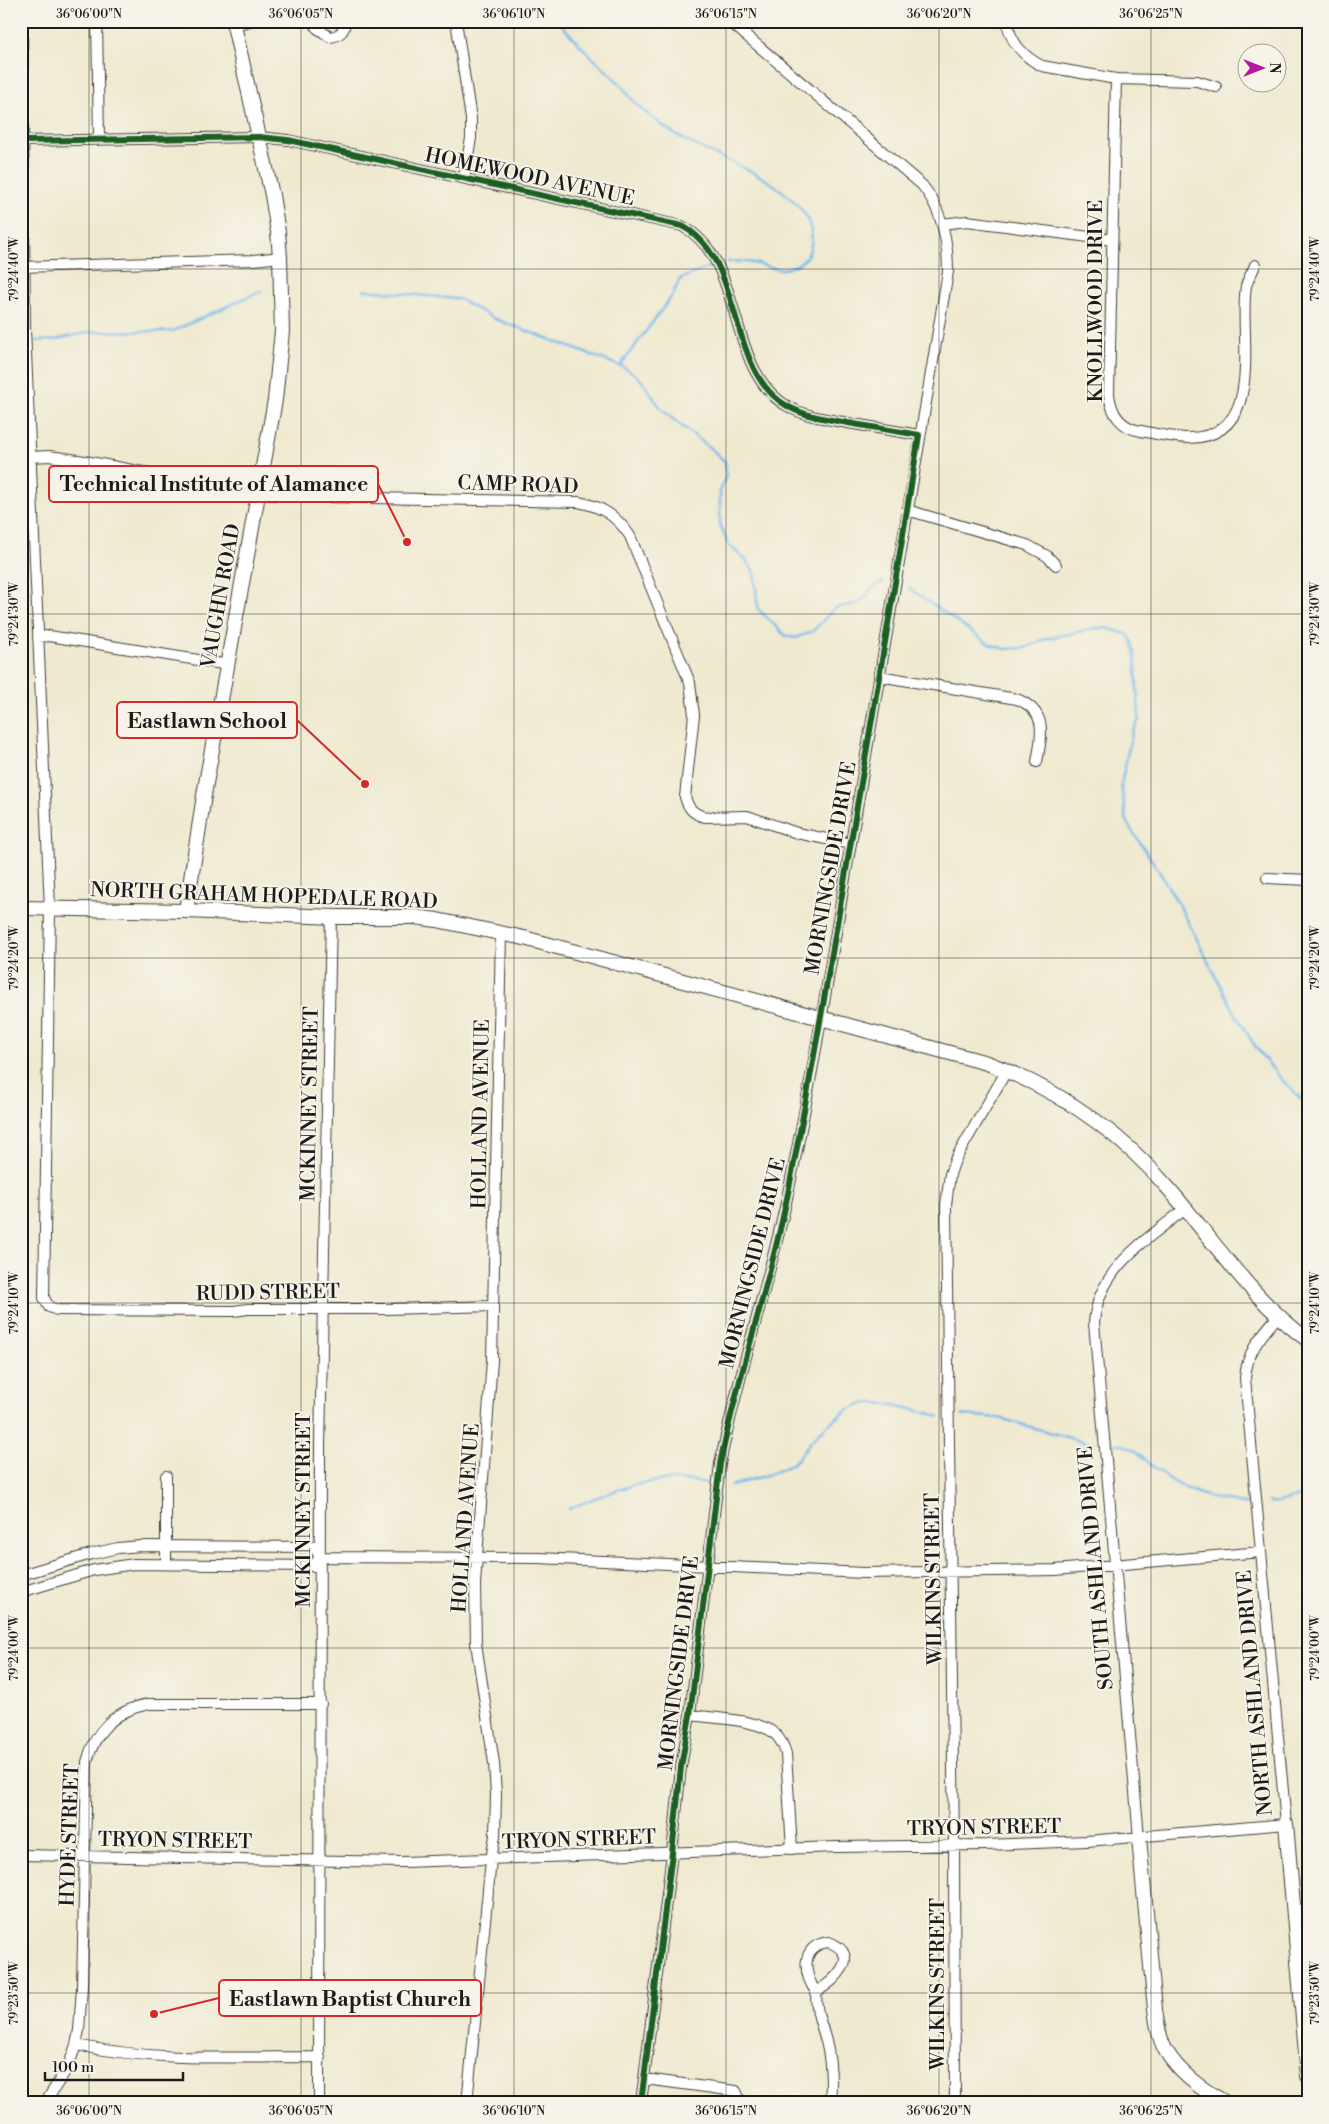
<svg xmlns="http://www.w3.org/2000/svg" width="1329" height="2124" font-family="'Libre Bodoni',serif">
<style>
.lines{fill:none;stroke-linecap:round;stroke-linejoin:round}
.stream{stroke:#76b9ec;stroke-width:2.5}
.street-casing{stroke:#3c3b37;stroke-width:12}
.secondary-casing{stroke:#3c3b37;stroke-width:16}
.street{stroke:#fff;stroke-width:10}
.secondary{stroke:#fff;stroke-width:14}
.cycleway-casing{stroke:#f7f3e8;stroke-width:9}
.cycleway{stroke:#1b5e20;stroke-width:6}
.ticks{fill:none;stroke:#1c1c1c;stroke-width:1;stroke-opacity:0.45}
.labels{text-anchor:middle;stroke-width:4;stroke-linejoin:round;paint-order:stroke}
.street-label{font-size:20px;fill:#1c1c1c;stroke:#f7f3e8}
.leader{fill:none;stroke:#d62828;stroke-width:2}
.callout-dot{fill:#d62828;stroke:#f7f3e8;stroke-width:2}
.callout{fill:#f7f3e8;stroke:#d62828;stroke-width:2}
.callout-label{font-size:21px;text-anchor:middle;font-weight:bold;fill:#1c1c1c}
.neatline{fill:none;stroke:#1c1c1c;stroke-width:2}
.ticks-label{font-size:12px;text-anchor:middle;fill:#1c1c1c}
</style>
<rect width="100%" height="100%" fill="#f7f3e8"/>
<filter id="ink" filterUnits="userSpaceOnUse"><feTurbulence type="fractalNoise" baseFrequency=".02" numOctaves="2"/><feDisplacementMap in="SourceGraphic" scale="10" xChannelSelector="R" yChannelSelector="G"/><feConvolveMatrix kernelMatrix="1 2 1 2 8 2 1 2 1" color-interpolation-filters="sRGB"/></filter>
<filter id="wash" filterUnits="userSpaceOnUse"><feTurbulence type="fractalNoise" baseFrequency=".0096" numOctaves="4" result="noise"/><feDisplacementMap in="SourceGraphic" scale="20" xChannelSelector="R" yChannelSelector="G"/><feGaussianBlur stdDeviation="1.12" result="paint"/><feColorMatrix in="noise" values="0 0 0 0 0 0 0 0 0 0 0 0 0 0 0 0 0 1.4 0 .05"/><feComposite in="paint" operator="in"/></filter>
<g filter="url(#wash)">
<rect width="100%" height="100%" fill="#efe9cf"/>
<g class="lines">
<path class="stream" d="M559,21c17,23 38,40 58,60 7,6 11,14 17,21 12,11 26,22 39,31 41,26 95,37 127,75 15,16 18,49 -6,58 -15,7 -25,0 -40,-3 -9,-2 -17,-2 -26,-1
M364,290l95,9 36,20 128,48c27,14 24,28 42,45 19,18 43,31 60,50l1,13 -6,17v32l8,20 18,16 8,12 4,37 28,27 9,2 18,-7 22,-23 21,-4 11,-8 4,-7 12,-7
M36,341l18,-1 35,-8 84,-1 88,-40
M620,366l52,-70 8,-17 29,-12
M909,588l80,56 17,5 19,-1 20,-9 52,-11h10l12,4 8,2 4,5 4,14 4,66 -7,14 -11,52 5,33 4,10c21,30 41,61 58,94 35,66 60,133 120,183
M962,1415l37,3 96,27
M1114,1444c23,1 30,16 47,29 26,20 55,28 86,31
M731,1486c20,-7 43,-11 61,-22 9,-6 14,-19 22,-26 12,-11 24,-24 39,-31 22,-11 63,4 86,9
M1269,1502c14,3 26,-8 39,-6
M569,1509c45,-20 88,-36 137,-26"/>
</g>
</g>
<g filter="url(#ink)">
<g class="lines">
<defs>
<path id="street" d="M22,21l3,308 25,580 -6,389 5,9 8,3 177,1 14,-2h138l107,-3
M97,21l2,118
M312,21l5,7 13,9c9,-1 16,-6 14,-16
M456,21l15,98v19l-7,40
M1007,21c3,21 17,36 35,45l74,13 81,2 19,6
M234,25l16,-4
M1116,79l-7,315c2,19 12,34 32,37 16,3 33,7 49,7 78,-2 48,-104 56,-152 2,-7 7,-15 9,-21
M21,141l238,-4 29,3 394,86c65,34 42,146 107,181 18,10 39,12 59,16 24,4 47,8 71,12
M942,224l25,-3 145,19
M21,267l233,-7 26,-3
M31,457l18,-1 36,5 174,33 62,3 257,5c23,4 39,14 52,34l60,147 4,32 -9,82c3,11 8,17 20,20l42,-1 50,17 54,11
M907,510l120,35 20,11 9,9
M38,637l11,-1 180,29
M879,676l138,23c31,13 25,35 20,63
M1267,878l41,2
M166,1476v87
M320,1557l218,1 326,15 191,-3 206,-18
M21,1575l70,-21 27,-6 23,-2 173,1 6,10
M21,1592l73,-22 40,-6 179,2 7,-9
M690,1715c23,3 66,4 84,18 7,6 10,13 12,21l6,95
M1139,1838l-45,-515c4,-54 52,-83 91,-114
M21,1855l382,7 434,-15 149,-2 101,-4 199,-17 -41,-446c2,-27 16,-42 33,-62
M829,1942c35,14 4,40 -13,50 -13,-19 -16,-47 13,-50z
M816,1992c0,22 5,30 10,49 5,20 6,41 4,62
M76,2045c81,17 163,12 244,12
M645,2079l91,12 5,12
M45,2103l23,-36 8,-22 3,-15 3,-43 5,-225c8,-32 29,-52 62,-58h172
M319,2103l1,-658 11,-529
M467,2103l24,-243 4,-24 1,-42 -2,-31 -18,-120 -1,-60 17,-222 9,-428
M641,2103l31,-250 9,-86 9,-52 30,-251c18,-90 48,-177 67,-266 26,-122 45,-244 66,-367 32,-186 64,-373 95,-559 0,-32 -6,-63 -26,-87l-193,-164
M955,2103l-1,-257 -8,-641 4,-31 5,-14 52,-90"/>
<path id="secondary" d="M21,908l165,3 149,6h80l22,3 87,18 463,125c71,26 133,69 182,126 45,52 83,111 139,151
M186,911l19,-122 70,-389 7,-69 -2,-74 -2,-25 -6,-37 -39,-174
M1286,1824l22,252
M1139,1838l16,171c2,14 4,30 11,42 13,22 38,40 60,52"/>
</defs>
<use href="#street" class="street-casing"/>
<use href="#secondary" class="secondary-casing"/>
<use href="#street" class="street"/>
<use href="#secondary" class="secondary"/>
<defs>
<path id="cycleway" d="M21,267h2l-1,-126 237,-4 29,3 394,86c65,34 42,146 107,181 18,10 39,12 59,16 24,4 47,8 71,12 -21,134 -44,267 -67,400 -20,120 -40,239 -64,358 -18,92 -50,180 -68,271l-30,251 -9,52 -9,86 -31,250"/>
</defs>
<use href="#cycleway" class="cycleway-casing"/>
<use href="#cycleway" class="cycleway"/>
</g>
</g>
<path class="ticks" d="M89,21v2082M301,21v2082M514,21v2082M726,21v2082M939,21v2082M1151,21v2082M21,269h1287M21,614h1287M21,958h1287M21,1303h1287M21,1648h1287M21,1993h1287"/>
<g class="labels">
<g class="street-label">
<text transform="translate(530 176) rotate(12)" y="7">HOMEWOOD AVENUE</text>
<text transform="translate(1095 301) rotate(-90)" y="7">KNOLLWOOD DRIVE</text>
<text transform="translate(518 484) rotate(2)" y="7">CAMP ROAD</text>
<text transform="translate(220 596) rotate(-80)" y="7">VAUGHN ROAD</text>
<text transform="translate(830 868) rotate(-80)" y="7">MORNINGSIDE DRIVE</text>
<text transform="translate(264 895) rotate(2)" y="7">NORTH GRAHAM HOPEDALE ROAD</text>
<text transform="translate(309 1104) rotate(-89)" y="7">MCKINNEY STREET</text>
<text transform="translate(480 1114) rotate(-89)" y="7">HOLLAND AVENUE</text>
<text transform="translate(752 1263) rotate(-76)" y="7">MORNINGSIDE DRIVE</text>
<text transform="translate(268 1292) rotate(-1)" y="7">RUDD STREET</text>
<text transform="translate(303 1510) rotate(-90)" y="7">MCKINNEY STREET</text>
<text transform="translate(465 1518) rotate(-86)" y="7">HOLLAND AVENUE</text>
<text transform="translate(1095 1568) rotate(-95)" y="7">SOUTH ASHLAND DRIVE</text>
<text transform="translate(933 1579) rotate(-91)" y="7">WILKINS STREET</text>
<text transform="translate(678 1663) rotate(-83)" y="7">MORNINGSIDE DRIVE</text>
<text transform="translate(1254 1693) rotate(-95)" y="7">NORTH ASHLAND DRIVE</text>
<text transform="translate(984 1827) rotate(-1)" y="7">TRYON STREET</text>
<text transform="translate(69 1835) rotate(-88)" y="7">HYDE STREET</text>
<text transform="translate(579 1839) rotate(-2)" y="7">TRYON STREET</text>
<text transform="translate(175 1840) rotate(1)" y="7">TRYON STREET</text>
<text transform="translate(937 1984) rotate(-90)" y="7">WILKINS STREET</text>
</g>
</g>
<path class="leader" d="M407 542L378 484M365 784L297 720M154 2014L219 1998"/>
<g class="callout-dot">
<circle cx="407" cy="542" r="5"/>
<circle cx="365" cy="784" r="5"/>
<circle cx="154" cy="2014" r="5"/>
</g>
<g class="callout">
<rect x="49" y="466" width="329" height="36" rx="5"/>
<rect x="117" y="702" width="180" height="36" rx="5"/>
<rect x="219" y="1980" width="262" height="36" rx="5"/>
</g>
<g class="callout-label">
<text x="214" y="491">Technical Institute of Alamance</text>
<text x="207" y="728">Eastlawn School</text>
<text x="350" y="2006">Eastlawn Baptist Church</text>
</g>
<rect width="1329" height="2124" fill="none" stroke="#f7f3e8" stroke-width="55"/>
<g transform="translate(1262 68) rotate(90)"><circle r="24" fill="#f7f3e8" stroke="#9f9d96"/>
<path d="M0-4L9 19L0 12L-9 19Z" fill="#b5179e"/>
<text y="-8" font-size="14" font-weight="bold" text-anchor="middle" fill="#1c1c1c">N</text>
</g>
<path d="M45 2072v8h138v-8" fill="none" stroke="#1c1c1c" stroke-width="2.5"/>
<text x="52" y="2072" font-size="15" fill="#1c1c1c" stroke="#f7f3e8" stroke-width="4" paint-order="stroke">100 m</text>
<rect x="28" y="28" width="1274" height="2068" class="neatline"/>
<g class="ticks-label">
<text x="89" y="18">36°06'00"N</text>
<text x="301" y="18">36°06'05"N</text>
<text x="514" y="18">36°06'10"N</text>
<text x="726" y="18">36°06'15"N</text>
<text x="939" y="18">36°06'20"N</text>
<text x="1151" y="18">36°06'25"N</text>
<text transform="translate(1315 269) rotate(-90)" y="4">79°24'40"W</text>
<text transform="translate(14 269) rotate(-90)" y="4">79°24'40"W</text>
<text transform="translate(1315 614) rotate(-90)" y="4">79°24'30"W</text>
<text transform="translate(14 614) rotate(-90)" y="4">79°24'30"W</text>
<text transform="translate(1315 958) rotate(-90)" y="4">79°24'20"W</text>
<text transform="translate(14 958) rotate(-90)" y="4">79°24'20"W</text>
<text transform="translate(14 1303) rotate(-90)" y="4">79°24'10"W</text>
<text transform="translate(1315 1303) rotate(-90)" y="4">79°24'10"W</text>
<text transform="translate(1315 1648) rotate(-90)" y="4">79°24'00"W</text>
<text transform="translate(14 1648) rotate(-90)" y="4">79°24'00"W</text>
<text transform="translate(14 1993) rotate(-90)" y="4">79°23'50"W</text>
<text transform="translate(1315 1993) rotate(-90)" y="4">79°23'50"W</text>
<text x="89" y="2115">36°06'00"N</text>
<text x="301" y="2115">36°06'05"N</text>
<text x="514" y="2115">36°06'10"N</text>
<text x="726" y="2115">36°06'15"N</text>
<text x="939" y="2115">36°06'20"N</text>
<text x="1151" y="2115">36°06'25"N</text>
</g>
</svg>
